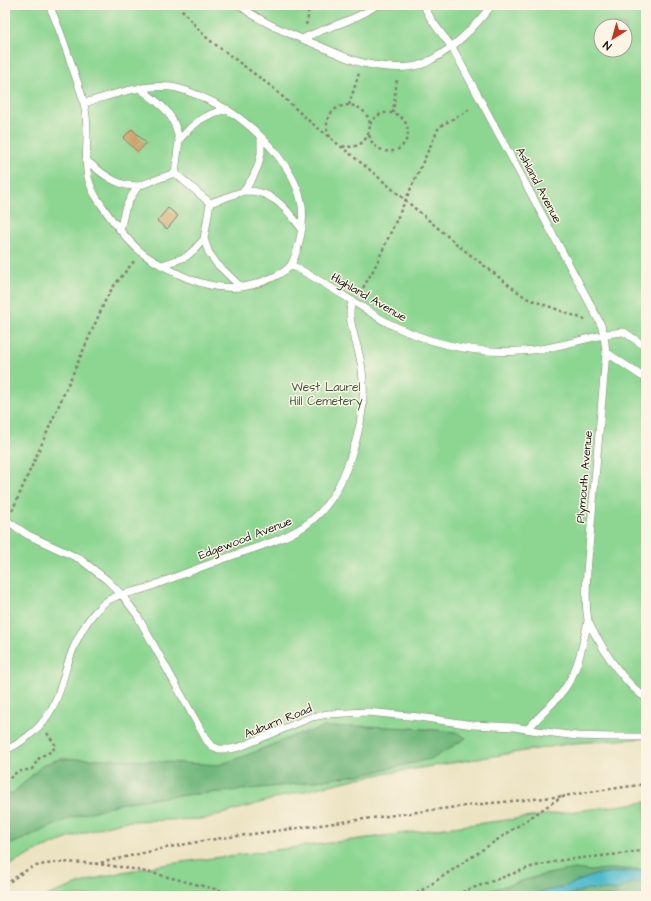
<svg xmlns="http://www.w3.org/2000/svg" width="651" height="901" font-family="'Architects Daughter',sans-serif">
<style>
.green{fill:#8cd692;stroke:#547957;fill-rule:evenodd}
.forest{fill:#71b77c;stroke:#466a4c}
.water{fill:#50bacc;stroke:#366b74}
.building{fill:#cd9f62}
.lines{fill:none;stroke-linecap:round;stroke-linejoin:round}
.lane-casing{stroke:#84806f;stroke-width:8}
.path{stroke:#84806f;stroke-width:2.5;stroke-dasharray:3 3;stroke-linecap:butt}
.lane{stroke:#fff;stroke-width:7}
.labels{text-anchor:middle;stroke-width:3;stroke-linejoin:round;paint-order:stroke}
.street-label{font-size:12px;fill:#1c1c1c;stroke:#fcf5e5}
.park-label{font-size:12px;fill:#435d45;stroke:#fcf5e5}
</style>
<rect width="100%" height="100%" fill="#fcf5e5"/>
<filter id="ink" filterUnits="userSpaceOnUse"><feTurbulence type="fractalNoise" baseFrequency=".025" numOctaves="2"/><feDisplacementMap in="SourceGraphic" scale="8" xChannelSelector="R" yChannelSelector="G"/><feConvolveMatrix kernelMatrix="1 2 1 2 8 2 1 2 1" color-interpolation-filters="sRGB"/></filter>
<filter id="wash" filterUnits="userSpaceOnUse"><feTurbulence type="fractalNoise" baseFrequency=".012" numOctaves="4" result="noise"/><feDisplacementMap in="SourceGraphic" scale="16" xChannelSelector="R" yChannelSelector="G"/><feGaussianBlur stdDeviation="0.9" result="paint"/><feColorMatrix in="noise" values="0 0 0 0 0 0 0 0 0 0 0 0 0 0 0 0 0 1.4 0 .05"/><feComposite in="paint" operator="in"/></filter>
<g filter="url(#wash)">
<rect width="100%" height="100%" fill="#ece3c2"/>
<path class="green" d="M5,5h641v733l-72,5 -215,35 -75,18 -79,23 -75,2c-11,1 -22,4 -33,8 -32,9 -63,22 -92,39zM601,26h24v24h-24z
M646,802v94h-600c19,-7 39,-15 59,-20 25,-6 51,-10 77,-14z"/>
<path class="forest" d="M367,726l47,2 42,4 10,6 -32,20 -63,15 -81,12 -69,7 -49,4 -45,6 -54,15 -68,30v-53l8,-1 30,-28 10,-4 7,-2h53l106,6 28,-10 47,-19 31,-9z
M574,869l17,2 15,-2h40v27h-173l55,-17 15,-4z"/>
<path class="water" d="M646,870v12l-15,1 -14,7h-14l-16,-1 -21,7h-33c9,-6 18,-6 27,-8 13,-4 26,-11 39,-14 15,-3 31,-1 47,-4z"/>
<g id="blocks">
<path class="building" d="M132,129l14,14 -8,9 -15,-14z
M168,208l10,8 -11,13 -10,-8z"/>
</g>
</g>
<g filter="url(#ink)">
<use href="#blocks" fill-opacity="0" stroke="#84806f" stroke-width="1"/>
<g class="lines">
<defs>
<path id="lane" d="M49,5c9,19 15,38 22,58 4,13 10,27 13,41 2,9 3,21 3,30 0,23 -4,40 8,61 12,19 29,42 46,57 8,7 17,11 26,16 30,17 63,27 97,13 8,-3 24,-10 28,-18 8,-17 12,-39 10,-57 -5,-34 -38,-70 -64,-89 -12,-9 -25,-15 -38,-21 -9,-3 -19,-8 -29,-9 -30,-3 -59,8 -87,16
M239,5c23,18 51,29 78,40 15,6 30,14 46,18 18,4 39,7 57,2 4,-1 8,-3 11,-5 25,-13 44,-34 61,-55
M424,5c6,16 18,29 28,42l135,251 14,27 3,9 2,19 -19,218c-1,16 -2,33 1,49 2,6 6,13 10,19 12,22 27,44 48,59
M302,39c26,-13 51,-17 75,-34
M139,88c22,16 35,24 40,52
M86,160c12,10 24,21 40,25 4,1 8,0 12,1
M175,173l4,-33 11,-12 10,-8 11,-6 16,-5
M244,191c4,0 9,0 13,1 21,4 33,22 45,37
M210,203l34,-12 9,-14 5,-11 3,-13v-16
M120,230l5,-21 6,-12 7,-11 37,-13 35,30 -6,36 -9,10 -9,8 -24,8
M204,239l5,14 8,11 24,23
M291,265c22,11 42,24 63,37 12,7 24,16 36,22 41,20 84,30 130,27 28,-1 55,-10 83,-16 7,-2 14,-2 21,-3l22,15
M606,352l40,27
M5,519l11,8 12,8 52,24 27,21 15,15 15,20 70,126 5,5 7,3h11l10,-2 55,-23 17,-7 16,-3 39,-2 52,5 54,8 41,2 24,4 39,5 35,1h34
M528,729c12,-15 29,-27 39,-44 12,-18 16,-43 21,-64
M5,751c19,-10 37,-23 47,-43 7,-12 10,-26 14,-39 7,-23 18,-48 36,-64 11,-11 30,-12 45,-17 30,-12 60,-23 90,-34 24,-8 55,-17 74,-33 19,-15 31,-39 39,-62 10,-27 16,-59 12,-89 -1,-10 -4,-21 -7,-31 -2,-8 -5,-17 -5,-25 0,-5 1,-9 2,-13"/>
</defs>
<use href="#lane" class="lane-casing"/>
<path class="path" d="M178,5l21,25 9,9 64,48 36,33 62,50 89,76 50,39 17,13 60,22
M306,25l2,-8v-12
M349,105l10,-32
M393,113l4,-35
M369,135c3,9 6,13 16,16 5,1 11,0 15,-3 21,-19 -4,-46 -24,-31 -2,1 -4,5 -6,7
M330,137c-1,-3 -3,-6 -3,-9 -2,-25 33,-32 42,-8 2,6 0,13 -3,18 -6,9 -15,10 -25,8
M360,293l14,-24 65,-142 33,-19
M646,450c-4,8 -4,15 0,22
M12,511l94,-212 7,-12 22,-27
M5,782l12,-10 15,-3 8,-12 12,-6 4,-5 -9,-13
M95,864l70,-16 43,-8 224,-30 50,-6 83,-8
M5,885c10,-7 19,-15 31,-19 20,-5 41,-4 61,-2 17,2 33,4 49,8 35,7 69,19 104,24
M411,896l10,-5 134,-90 10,-5 10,-2 71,-10
M451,896l80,-29 32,-7 57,-6 26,-4"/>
<use href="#lane" class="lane"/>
</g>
</g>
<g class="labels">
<g class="street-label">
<text transform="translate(539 185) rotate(62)" y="4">Ashland Avenue</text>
<text transform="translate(369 297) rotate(30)" y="4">Highland Avenue</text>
<text transform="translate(584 477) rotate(-85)" y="4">Plymouth Avenue</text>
<text transform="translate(245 538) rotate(-21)" y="4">Edgewood Avenue</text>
<text transform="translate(278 721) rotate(-22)" y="4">Auburn Road</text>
</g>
<g class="park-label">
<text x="326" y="391">West Laurel<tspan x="326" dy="14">Hill Cemetery</tspan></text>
</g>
</g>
<rect width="651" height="901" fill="none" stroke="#fcf5e5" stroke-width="20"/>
<g transform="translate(613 38) rotate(217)"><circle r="19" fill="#fcf5e5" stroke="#a29e95"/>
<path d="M0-3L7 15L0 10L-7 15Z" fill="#c8321e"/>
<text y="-6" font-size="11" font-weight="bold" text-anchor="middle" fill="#1c1c1c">N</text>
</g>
</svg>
